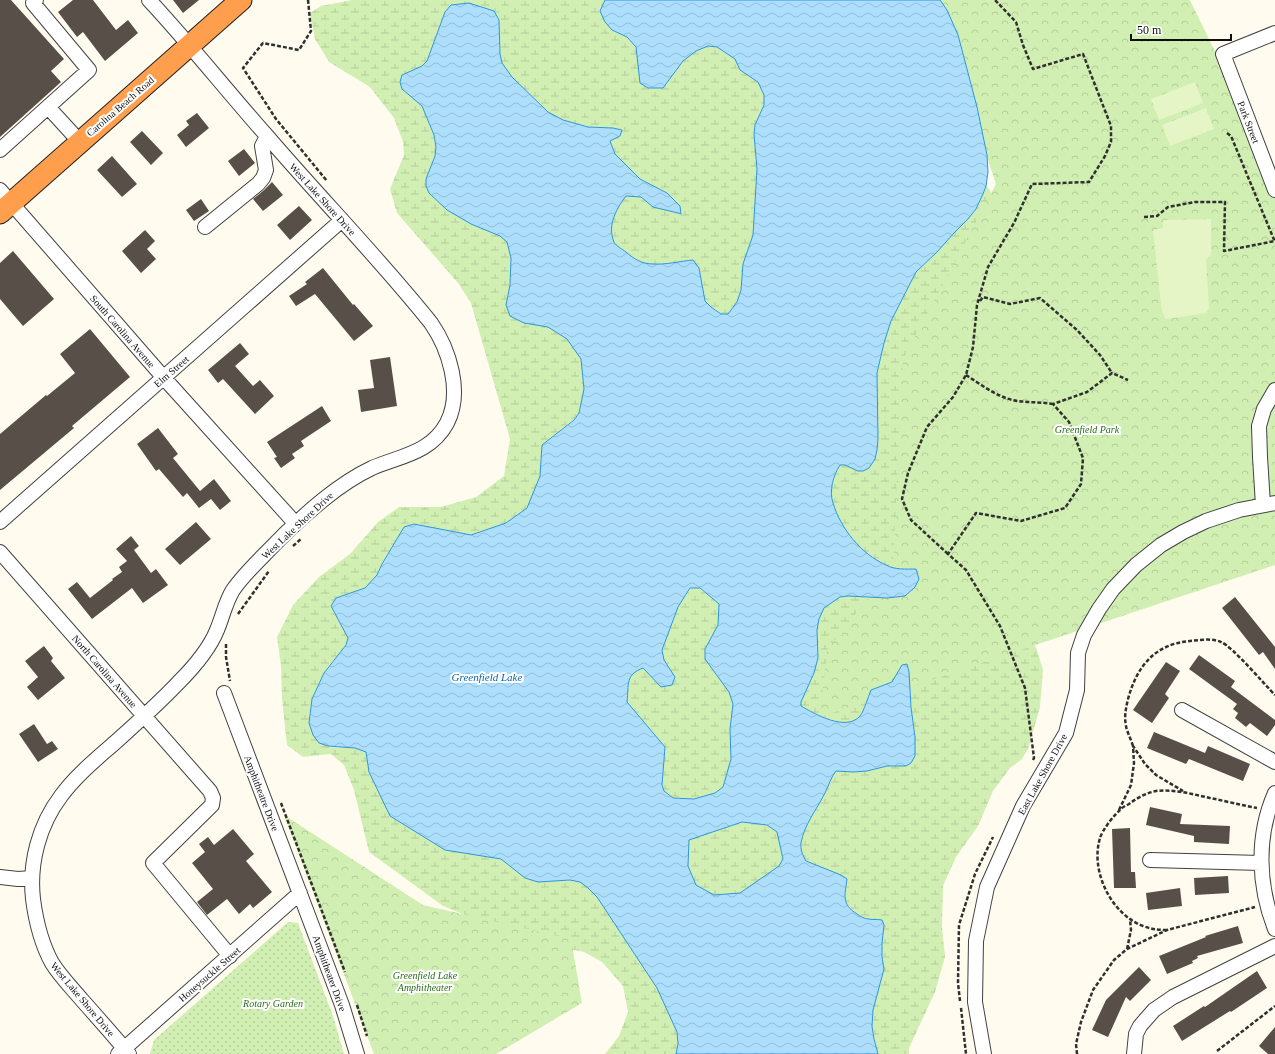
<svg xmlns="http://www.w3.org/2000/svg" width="1275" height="1054" font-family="'Times New Roman',serif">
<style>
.wetland{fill:url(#wetland-marsh)}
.park{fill:url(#park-crowns)}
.garden{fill:url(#garden-dots)}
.pitch{fill:#e5f5c6}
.water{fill:url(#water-waves);stroke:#2c96dd;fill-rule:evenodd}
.building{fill:#584f49}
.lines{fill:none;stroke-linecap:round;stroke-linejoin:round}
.minor-casing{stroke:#414141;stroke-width:16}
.highway-casing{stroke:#1f1f1f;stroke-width:23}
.path{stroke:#303030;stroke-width:2.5;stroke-dasharray:4 2;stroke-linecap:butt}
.minor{stroke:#fff;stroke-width:14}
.highway{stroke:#ff9f4d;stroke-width:21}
.labels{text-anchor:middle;stroke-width:4;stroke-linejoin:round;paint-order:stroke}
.street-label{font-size:10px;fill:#0e0e0e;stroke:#fff}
.park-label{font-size:10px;font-style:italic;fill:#286e16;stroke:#fff}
.water-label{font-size:11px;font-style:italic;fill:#0866af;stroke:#fff}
</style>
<defs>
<pattern id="wetland-marsh" width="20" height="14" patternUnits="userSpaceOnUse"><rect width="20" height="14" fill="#d2efb3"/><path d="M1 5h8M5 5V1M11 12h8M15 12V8" fill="none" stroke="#b3cc99"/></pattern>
<pattern id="park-crowns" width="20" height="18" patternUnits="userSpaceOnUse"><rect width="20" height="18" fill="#d2efb3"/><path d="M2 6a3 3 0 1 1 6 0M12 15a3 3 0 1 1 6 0" fill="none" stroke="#b3cc99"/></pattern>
<pattern id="garden-dots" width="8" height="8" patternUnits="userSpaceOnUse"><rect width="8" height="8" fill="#d2efb3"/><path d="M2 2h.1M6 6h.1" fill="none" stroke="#b3cc99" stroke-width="1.8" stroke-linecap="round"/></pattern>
<pattern id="water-waves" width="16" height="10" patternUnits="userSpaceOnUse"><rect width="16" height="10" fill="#addffd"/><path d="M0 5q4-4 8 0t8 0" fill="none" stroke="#94bed8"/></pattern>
</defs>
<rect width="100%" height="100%" fill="#fffcef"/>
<path class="wetland" d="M352,0h253l-5,11 12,19 15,7 9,11 4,35 23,5 20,-27 13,-10 12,-5 9,1 18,12 5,11 18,12 6,13v10l-9,20 -1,9 3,35 -4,66 -10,29 -2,26 -4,12 -9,12h-6l-11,-7 -6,-6 -6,-33 -6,-8c-12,1 -28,5 -40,4 -11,0 -19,-5 -27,-12 -4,-3 -10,-6 -12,-10 -7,-16 2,-33 12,-46l15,1 12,10 14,-14 -27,-14 -25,-25 -5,-13 10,-5 -7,-8 -25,-1 -25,-7 -15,-8 -36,-35 -10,-14 -2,-9 -1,-34 -54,-8 -18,49 -5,5 -20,9v14l20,17 12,29 2,12 -1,9 -9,23v7l21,24 24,14 29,12 7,6 4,16 -1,27 -4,20 18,18 24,4 19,12 14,20 3,30 -5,24 -5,6 -32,26 -2,31 -13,32 -21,15 -35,12 -57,-11 -10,3 -22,36 -5,12 -12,13 -29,10 -5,8 17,32c-4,14 -17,23 -24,35 -12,22 -27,59 3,73 8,3 19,0 28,2 3,0 7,3 11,4l3,20 76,78 56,9 24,19 13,4 32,-2 10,2 8,6 9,9 60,91 20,44 1,12 -2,10h-71l14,-18 9,-24 -5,-26 -21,-24 -18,-10 -29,-6 -70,-23 -42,-17 -74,-54 -15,-62 -10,-25 -13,-11 -28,3 -16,-12 -5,-46 -1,-33 -4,-29 16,-32 26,-28 31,-23 28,-32 21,-15h42l35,-10 28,-21 6,-37 -39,-136 -13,-20 -61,-70 -7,-24 14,-34 -1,-13 -9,-24 -24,-31 -41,-25 -14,-23 -5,-26 11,-7z
M986,186l4,4 4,11 35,437 7,9 7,23 -3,37 -12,42 -6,10 -12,9 -17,23 -15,35 -22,31 -13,29 -1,41 3,30 -10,35 -26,56v6h-31l-4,-15 -2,-13 1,-16 11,-41 -2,-12v-14l1,-12 -12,-12 -10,-2 -9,-6 -6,-7 -1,-6 2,-19 -41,-18c-3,-5 -6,-12 -5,-18 3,-18 16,-34 24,-50 4,-8 6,-16 11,-22l17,1 14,-1 20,-5h19l5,-3 4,-7v-19l-5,-42v-11l-44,16c-1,4 -2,10 -5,15 -11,18 -47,-2 -60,-9v-4c6,-15 14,-27 16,-43 2,-9 0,-19 0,-28 1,-15 8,-29 23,-34 8,-3 19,0 27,0l32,-28c-4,-1 -9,-2 -12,-3 -25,-10 -46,-38 -54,-62 -4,-13 1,-28 7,-39h5l4,2 28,-17v-77l7,-30 7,-22 25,-49 21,-20 17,-19 14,-14 8,-10 7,-15z
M691,588h8l20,16 -1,21 -13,24v10l24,33 4,12 -3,25 1,30 -8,28 -8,6 -21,6 -21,-1 -9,-7 -2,-5 3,-39 -38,-45 2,-23 5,-7 9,-4 18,19 14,-10 -11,-17 -2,-10 16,-43z
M742,822l25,3 10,7 6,27 -4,7 -39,27 -26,2 -18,-10 -8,-19 1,-26z"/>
<path class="park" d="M724,0h466l38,78 47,106v381l-455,152 7,-67 66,-83 10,-208 93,-175 -37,-111z
M284,815l139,90 148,34 11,64 -86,51h-122z"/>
<path class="garden" d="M288,922l10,1 35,93 11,38h-194l4,-14z"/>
<path class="pitch" d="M1195,82l8,21 -44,17 -8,-21z
M1206,108l8,21 -44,17 -8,-21z
M1211,219v35l-5,6 3,47 -2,6 -41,6 -4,-7 -9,-82 10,-2v-8z"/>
<path class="water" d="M605,0h335l7,10 11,25 19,72 10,48 1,17 -2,14 -3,8 -7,15 -8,10 -14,14 -17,19 -21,20 -25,49 -7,22 -7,30 1,66 -1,11 -2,9 -6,9 -6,3h-5l-13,-6h-5c-7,11 -11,26 -7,38 8,26 28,51 53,62 9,5 20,4 30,4l3,10 -4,8 -10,9 -18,2 -39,-2 -8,1 -16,11 -5,11 -2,11 1,28 -4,15 -13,29v4c14,8 45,26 59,10 4,-5 8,-19 11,-26l21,-8 10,-17 5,-1 2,8 2,35 4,30v19l-4,7 -5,3h-19l-20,5 -14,1 -17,-1c-5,6 -7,14 -11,22 -8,16 -21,32 -24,50 -1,6 2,13 5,18l35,14 6,4c-2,16 -6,25 10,35 3,2 7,5 12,5 4,1 8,0 13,1l2,5 -2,18v14l2,12 -11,41 -1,16 2,13 4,15h-202l2,-10 -1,-12 -20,-44 -60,-91 -9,-9 -8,-6 -10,-2 -32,2 -13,-4 -24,-19 -56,-9 -55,-34 -21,-44 -3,-20 -11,-4 -27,-2 -9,-3 -6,-8 -4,-12 3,-24 12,-26 22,-28 2,-7 -17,-32 5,-8 29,-10 12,-13 5,-11 22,-37 10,-3 57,11 35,-12 21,-15 13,-32 2,-31 32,-25 5,-7 5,-24 -3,-30 -14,-20 -19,-12 -24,-4 -14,-7 -4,-11 4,-20 1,-27 -4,-16 -7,-6 -29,-12 -24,-14 -18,-17 -3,-7v-7l9,-23 1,-9 -2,-12 -12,-29 -20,-17 -2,-7 2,-7 20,-9 5,-5 18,-49 6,-7 18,-2 25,8 5,9 1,34 2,9 10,14 36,35 15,8 25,7 25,1 9,2 -2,6 -10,5 5,13 25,25 27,14 13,13 1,8 -3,-1 -25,-6 -12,-10 -15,-1c-10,13 -19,30 -12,46 2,4 8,7 12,10 8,7 16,12 27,12 12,1 28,-3 40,-4l6,8 6,33 6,6 10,7h7l9,-12 4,-12 2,-26 10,-29 4,-66 -3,-35 1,-9 9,-20v-10l-6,-13 -18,-12 -5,-11 -18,-12 -9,-1 -12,5 -13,10 -20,27h-15l-8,-5 -4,-36 -9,-10 -15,-7 -7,-8 -5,-11zM690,588h10l19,16 -1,21 -13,24v10l24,33 4,12 -3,25 1,30 -8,28 -8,6 -21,6 -21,-1 -9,-7 -2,-6 3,-38 -38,-45c2,-18 -2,-27 16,-34l18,19 11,-2 3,-8 -11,-17 -2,-10 16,-43zM742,822l25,3 10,7 6,27 -4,7 -39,27 -26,2 -18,-10 -8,-19 1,-26z"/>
<path class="building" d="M0,0h11l53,59 -13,12 10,11 -61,55z
M73,0h20l23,30 12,-10 10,13 -33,28 -22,-29 -6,5 -19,-25z
M173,0h26l-16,13z
M197,113l12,15 -23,19 -9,-12 12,-10 -3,-4z
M142,131l21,22 -12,12 -21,-23z
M244,149l11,14 -16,13 -11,-15z
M112,156l25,28 -15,13 -25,-27z
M272,182l11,13 -20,16 -10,-12 10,-8z
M201,199l8,12 -15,10 -8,-11z
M299,206l13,14 -22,20 -13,-15z
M145,230l10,11 -8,8 9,10 -15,14 -19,-22z
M13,251l41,48 -31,27 -23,-27v-36z
M323,268l30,37 1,-1 19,22 -19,15 -39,-47 -19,12 -7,-10 18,-12 -2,-2z
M90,329l40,48 -58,49 2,2 -74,62v-56l46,-39 1,1 28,-23 -15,-19z
M240,343l9,11 -14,12 18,20 7,-6 14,16 -19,18 -32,-35 -5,4 -10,-13z
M390,357l7,49 -36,6 -3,-22 16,-2 -4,-28z
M322,406l9,15 -30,20 3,5 -12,8 3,4 -14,10 -7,-10 3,-1 -10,-15z
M158,428l20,26 -5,4 27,33 14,-12 17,22 -11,9 -9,-11 -12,9 -12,-15 -4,4 -24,-28 -3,2 -19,-27z
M196,522l15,17 -31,26 -15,-16z
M131,536l8,10 -5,4 17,23 5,-4 12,16 -25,18 -11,-15 -40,31 -24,-30 9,-7 13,16 23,-18 -1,-1 10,-7 -3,-5 8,-6 -11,-12z
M1235,597l40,50v22l-12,-17 -4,3 -37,-47z
M44,646l9,12 -2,3 14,17 -27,22 -11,-13 11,-10 -13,-16z
M1199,655l36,26 -4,6 44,33v5l-8,11 -17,-13 -4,4 -11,-9 3,-5 -5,-4 4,-5 -48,-35z
M1166,662l14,9 -15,23 4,4 -17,25 -19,-13z
M34,724l13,20 5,-3 6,8 -20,13 -19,-28z
M1154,732l51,21 3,-7 42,18 -7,17 -54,-22 -3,5 -39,-16z
M1150,807l32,7 -2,10 50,2 -1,18 -35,-2v-6l-48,-11z
M1130,828l1,44h4l1,16h-22l-2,-59z
M233,829l21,25 -8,7 26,31 -19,16 -3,-4 -11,10 -12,-15 -20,16 -10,-13 16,-13 -21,-26 13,-11 -6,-8 9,-7 6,8z
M1228,876l1,17 -34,2 -1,-17z
M1180,888l2,18 -34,4 -2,-17z
M1238,926l5,17 -46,13 1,2 -6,3 1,2 -26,11 -8,-18 47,-19 -1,-1z
M1139,967l12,13 -21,21 -4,-4 -18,40 -16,-7 14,-30z
M1257,971l10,17 -36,24 -1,-1 -48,30 -9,-15 31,-20 1,1z
M1275,1027v27h-7l-9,-8z"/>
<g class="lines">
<defs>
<path id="minor" d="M1275,33l-52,21 52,136
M48,107l32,35
M0,150l89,-80 -56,-67 3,-3
M0,190l164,188 131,145
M205,227l53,-43 5,-6 3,-8 -4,-24 5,-10
M1263,505l-3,-48 -1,-31 5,-17 11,-19
M0,522l342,-302
M0,552l210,239 3,7 -1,7 -59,58 77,93
M224,693l118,312 15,49
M1182,710l93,52
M1275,793c-19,43 -17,93 0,136
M1150,860l111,3
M0,877l18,2 14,-1
M118,1054l182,-161
M129,1054c-15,-18 -31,-36 -47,-54 -10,-12 -22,-24 -30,-37 -11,-20 -16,-41 -19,-64 -4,-36 6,-74 28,-103 16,-22 38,-39 58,-57 20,-18 40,-36 59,-56 15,-15 31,-33 39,-53 6,-14 8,-27 16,-40 9,-13 20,-24 32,-36 18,-19 38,-38 59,-55 15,-12 31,-23 48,-31 28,-12 59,-15 75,-45 16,-31 2,-74 -16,-100 -52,-65 -110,-124 -164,-187 -40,-45 -77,-92 -118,-136
M984,1054l-9,-52 1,-61 11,-54 36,-81 43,-73 11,-43 1,-37 6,-18 15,-26 14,-20 23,-24 25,-20 22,-13 23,-11 33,-11 36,-7
M1134,1054l2,-20 4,-8 14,-16 19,-13 102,-51"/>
<path id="highway" d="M0,213l241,-213"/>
</defs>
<use href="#minor" class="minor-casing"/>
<use href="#highway" class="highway-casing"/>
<path class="path" d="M308,0l3,31 -12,19 -36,-7 -20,25 33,51 51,62
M1227,133l4,3 44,106
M1144,217l13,-1 11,-9 27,-5h30l-1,49 51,-10
M980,301l3,-4 27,7 30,-6 37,32 23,25 12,18
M966,375c11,7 23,16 35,21 16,8 35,5 52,8
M293,546l8,-7
M948,554l-37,-34 -9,-21 6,-26 19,-46 26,-30 13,-22 7,-28 4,-42 11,-38 26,-44 18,-39 57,-2 16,-26 6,-14v-16l-28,-72 -50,15 -10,-24 -7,-23 -21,-22
M238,614l31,-43
M226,644v13l4,24
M1133,746c-2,-7 -6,-14 -7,-20 -2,-10 0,-18 2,-27 9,-33 27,-55 62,-58 10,-1 22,-3 31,1 12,5 43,42 54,53
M1033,760l1,-2 -9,-70 -25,-62 -34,-56 -18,-16 28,-41 45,8 44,-13 16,-24 2,-26 -14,-36 -16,-18 34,-12 25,-19 16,7
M281,803l64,169
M1119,810l12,-25 3,-22 -1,-17 12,18 11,11 27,16
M1167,930c-9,0 -16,-1 -24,-4 -32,-12 -53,-55 -43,-88 2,-7 13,-22 19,-27 2,-3 6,-5 10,-7 8,-6 17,-11 27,-13 18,-2 36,3 54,7 15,3 31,7 47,10
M1127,949l4,-19 -1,-11
M960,1001l-2,-18 1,-58 16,-51 18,-37
M357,1005l10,31
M961,1008l5,46
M1217,1051l58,-45
M1077,1054l-1,-10 5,-22 12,-32 21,-30 13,-11 40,-19 88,-23"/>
<use href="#minor" class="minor"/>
<use href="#highway" class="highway"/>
</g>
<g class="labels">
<g class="street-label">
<text transform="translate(120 106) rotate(-41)" y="4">Carolina Beach Road</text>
<text transform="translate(1249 122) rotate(69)" y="4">Park Street</text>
<text transform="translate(323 199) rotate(48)" y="4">West Lake Shore Drive</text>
<text transform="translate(123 331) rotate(49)" y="4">South Carolina Avenue</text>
<text transform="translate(171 371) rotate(-41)" y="4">Elm Street</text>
<text transform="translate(297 525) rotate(-43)" y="4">West Lake Shore Drive</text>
<text transform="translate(105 671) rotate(49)" y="4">North Carolina Avenue</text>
<text transform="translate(1042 774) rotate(-61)" y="4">East Lake Shore Drive</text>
<text transform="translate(262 793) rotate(69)" y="4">Amphitheatre Drive</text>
<text transform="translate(330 973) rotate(70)" y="4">Amphitheater Drive</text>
<text transform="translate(209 974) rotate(-41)" y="4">Honeysuckle Street</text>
<text transform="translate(83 999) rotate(50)" y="4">West Lake Shore Drive</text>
</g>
<g class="park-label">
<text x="1087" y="433">Greenfield Park</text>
<text x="425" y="979">Greenfield Lake<tspan x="425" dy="12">Amphitheater</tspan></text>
<text x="273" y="1007">Rotary Garden</text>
</g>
<g class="water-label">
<text x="487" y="681">Greenfield Lake</text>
</g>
</g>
<path d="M1131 34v6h100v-6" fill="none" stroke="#0e0e0e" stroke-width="2"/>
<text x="1137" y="34" font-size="12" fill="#0e0e0e" stroke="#ffffff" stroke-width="3" paint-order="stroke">50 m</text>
</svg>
